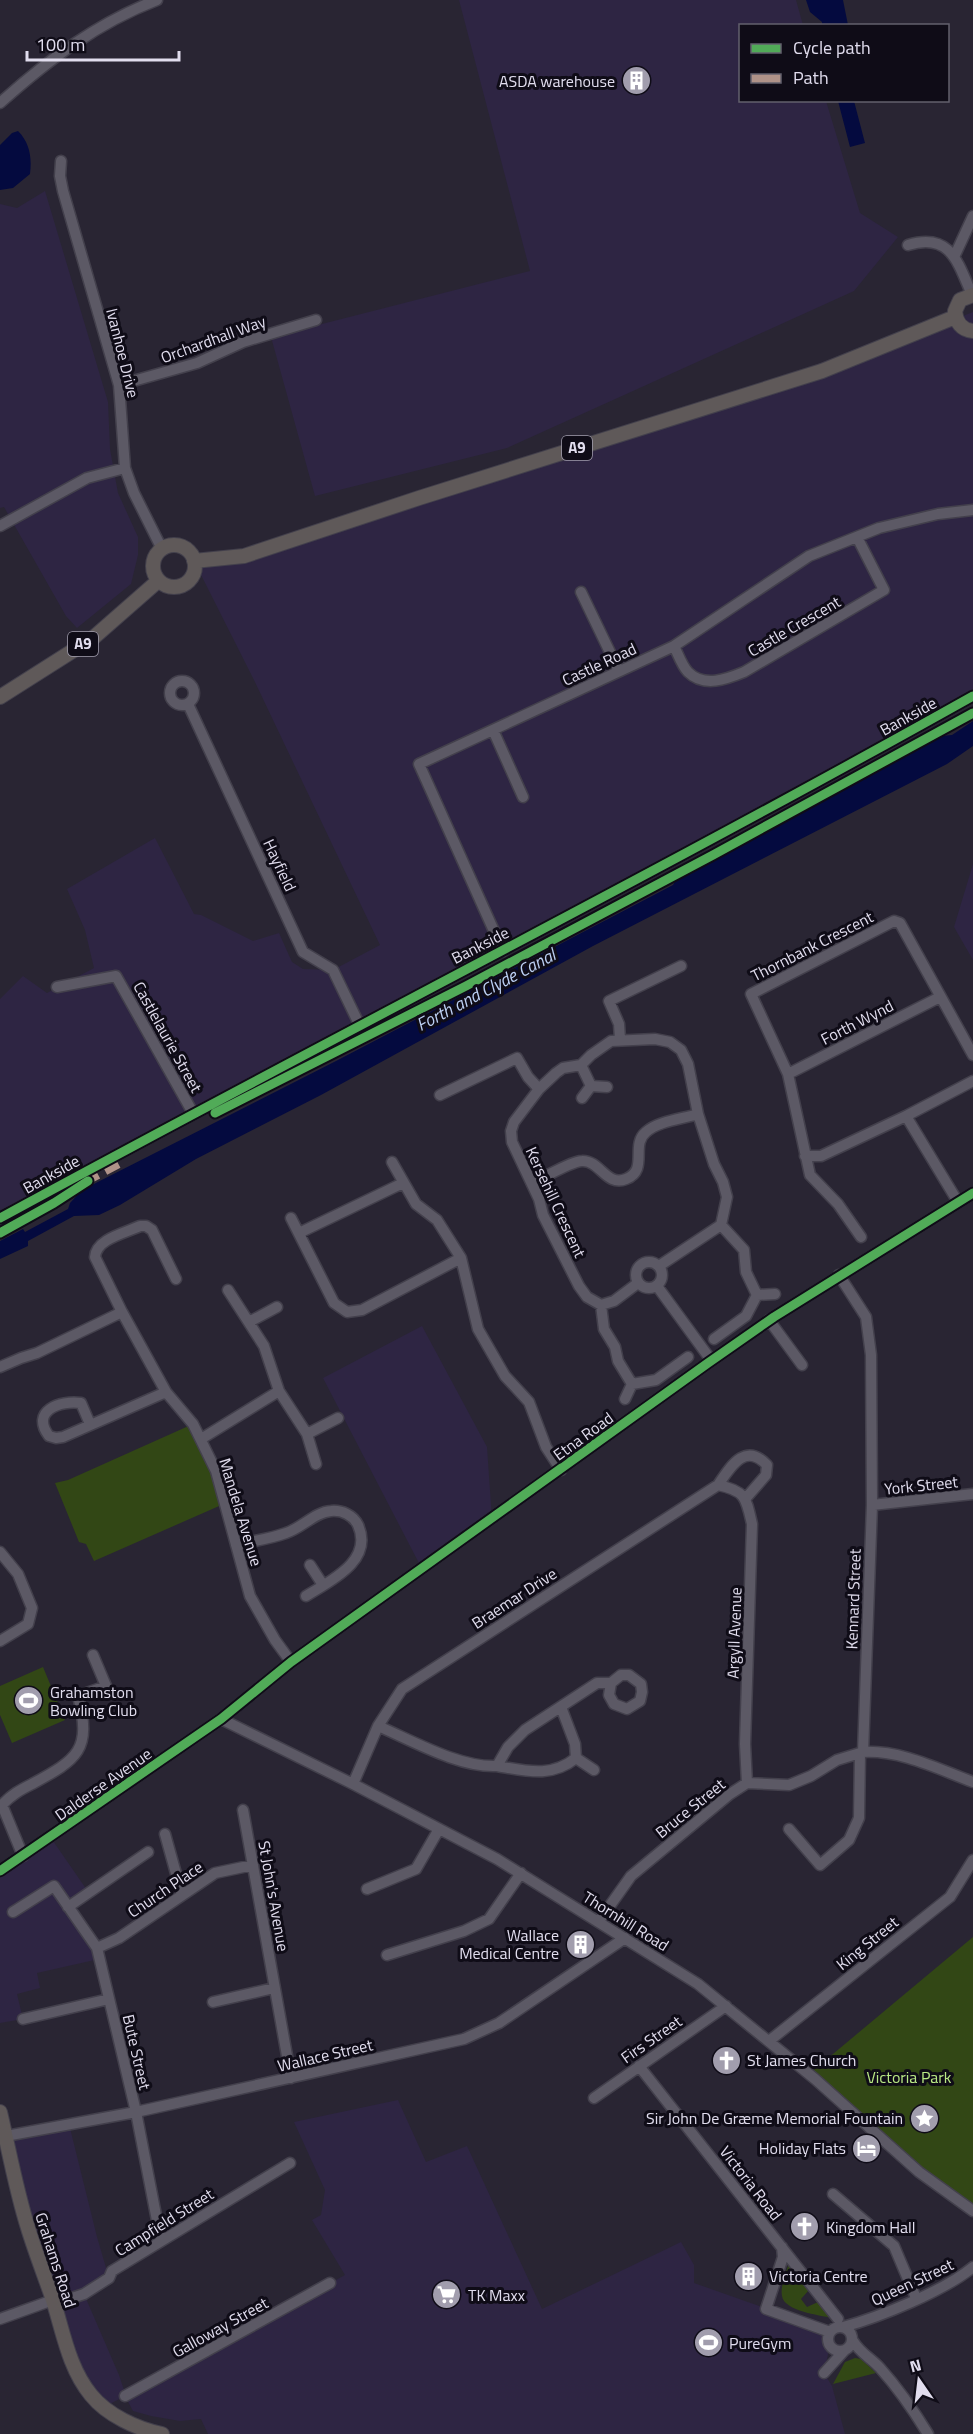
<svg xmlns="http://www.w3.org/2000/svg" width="973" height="2434" font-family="'Titillium Web',sans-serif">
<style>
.built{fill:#2e2543}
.green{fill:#324715}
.water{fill:#040a3f}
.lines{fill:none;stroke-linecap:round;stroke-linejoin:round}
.minor-casing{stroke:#43404c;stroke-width:13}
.major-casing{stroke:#43404c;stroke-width:16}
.minor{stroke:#5c5965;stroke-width:10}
.major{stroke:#5f5959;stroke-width:14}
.quiet{stroke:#af9288;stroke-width:8;stroke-dasharray:15 8;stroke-linecap:butt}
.cycleway-casing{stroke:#0f0c17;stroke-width:13}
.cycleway{stroke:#51ab58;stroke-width:9}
.labels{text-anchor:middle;stroke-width:6;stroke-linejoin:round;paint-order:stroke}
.shield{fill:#0f0c17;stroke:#a29eae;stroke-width:1.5}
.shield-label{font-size:15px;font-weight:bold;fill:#e1ddee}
.poi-label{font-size:16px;fill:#e1ddee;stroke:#0f0c17;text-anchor:start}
.street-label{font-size:16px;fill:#e1ddee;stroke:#0f0c17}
.park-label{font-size:16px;fill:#b9e885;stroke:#0f0c17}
.water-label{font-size:18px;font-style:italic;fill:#bccff3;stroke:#0f0c17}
</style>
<rect width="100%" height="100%" fill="#292533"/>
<path class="built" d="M459,0h337l7,25 -63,1v74l86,1 34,112 38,24 -44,54 -347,157 -192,48 -44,-159 259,-66z
M45,191l63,211 2,47 8,44 20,44v18l-7,29 -54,44 -11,-12 -62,-109 -4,1v-304l17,4z
M973,312v384l-973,523v-220l23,-23 24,17 47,-25 -9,-38 -18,-41 88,-51 39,76 7,1 52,26 26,-8 13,29 11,7 30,1 47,-25 -126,-265 -60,-119 50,-5 578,-185z
M973,864v96l-19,-33z
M422,1326l65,121 5,72 -70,50 -99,-191z
M51,1838l38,55 -21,14 31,52 -62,14 3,15 -23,6 6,25 -23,4v-152z
M398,2100l28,62 41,-16 75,163 139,-67 13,23v18l68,24 67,28 1,10 -6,28 8,13 13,48h-637l-7,-15 -21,2 -29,-5 -18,-5 -8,-15 -21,11 -28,-35 -70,-236 63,-12 28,113 12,41 -25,16 35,81 7,21 219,-121 -33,-55 9,-5 4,-25 -31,-68z"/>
<path class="green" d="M193,1424l33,79 -132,58 -8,-17 -7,-2 -24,-59 13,-3z
M43,1667l22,53 -53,23 -12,-28v-29z
M973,1937v274l-164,-137z
M789,2263l20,27 -8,9 6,8 11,-5 14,16c-13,-3 -48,-7 -50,-22 -2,-9 4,-23 7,-33z
M855,2358l6,1 15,14 -43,11 12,-22z"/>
<path class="water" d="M806,0h37l5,25h-26v-3l-12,-10z
M838,101h16l11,42 -15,4z
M18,131c12,12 14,27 12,43l-17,14 -13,2v-45l12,-12z
M973,721v25l-26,18 -354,182 -272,149 -125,64 -76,46 -21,10 -25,1 -46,25v5l-28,13v-18l23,-12 2,3 43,-23 2,-6 12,-13 256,-130 335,-175 4,-7 264,-142 11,-1z"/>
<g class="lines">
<defs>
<path id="minor" d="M0,103c48,-43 97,-80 157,-103
M61,161l-1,15 3,15 56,194 6,83 9,25 28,56
M908,245c43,-13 50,18 64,50
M955,255l18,-39
M119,385l78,-22 46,-21 73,-22
M0,526l87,-48 38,-10
M581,592l38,79
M674,646c4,8 8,20 14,26 16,16 39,7 56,0l140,-82 -27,-53
M170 693a12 12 0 1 1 24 0a12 12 0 1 1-24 0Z
M188,704l115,248 30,18 27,56
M493,730l30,67
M503,951l-84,-187 255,-118 135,-90 70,-28 59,-14 35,-4
M57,987l59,-11 77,137
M620,1039l-1,-15 -10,-23 72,-35
M581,1065l10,21 16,1
M788,1074l152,-77
M440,1095l77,-37 11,19 11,12
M582,1098l9,-12
M906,1116l67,-35
M805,1156h16l85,-40 52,86
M392,1162l24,42 21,16 24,38 17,71 27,47 24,26 17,45 15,23
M532,1183c11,-5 40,-22 50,-22 18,-1 24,26 44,18 23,-9 4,-34 20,-47 12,-11 36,-13 52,-18
M0,1218c323,-176 652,-342 973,-522
M291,1218l43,85 13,9 15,-2 99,-52
M299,1233l104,-50
M861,1237l-23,-33 -28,-29 -22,-101 -37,-80 143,-73 6,2 73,132
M636 1275a13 13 0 1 1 26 0a13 13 0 1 1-26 0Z
M638,1283l-24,18 -13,4 -14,-8 -8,-11 -36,-71 -4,-16 -27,-57 -1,-11 3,-9 25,-33 17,-16 7,-5 18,-3 10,-10 20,-14 44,-2 15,3 11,8 7,14 10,50 16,50 9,18 4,15 -6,28 -62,41
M657,1286l54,74
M228,1290l36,56 15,45 28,43 9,30
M757,1295l18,-1
M601,1305l3,24 11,18 3,14 14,23 24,-4 32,-23
M122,1312l44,80 27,32 23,47 34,125 25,44 16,22
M769,1320l33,45
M249,1322l28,-15
M714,1339l32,-23 11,-21 -11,-23 -2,-22 -23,-25
M0,1367l21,-9 16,-5 85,-41 -27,-55c1,-18 30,-24 45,-31h6l6,4 24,49
M625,1399l7,-15
M90,1424l-9,-21c-21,-3 -51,8 -32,33l7,2 7,-1 103,-45
M307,1434l31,-16
M201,1439l78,-48
M718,1485c13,-19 27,-43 49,-20l-1,10 -20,23
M872,1505l101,-11
M236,1545c16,-4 34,-6 50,-12 16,-5 29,-21 45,-22 11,-1 22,4 27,14 16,36 -28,56 -52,71
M0,1552l18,22 14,34 -4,16 -28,17
M310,1565l13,20
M221,1719l132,65 144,75 201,125 117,95 104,93 54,39
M378,1726c35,15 82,42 119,40l11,-19 17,-17 72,-47h14l10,-8h8l12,9 1,8 -2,9 -13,8 -13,-5 -5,-9 2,-12
M863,1752c38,-2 75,17 110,30
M576,1758l18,12
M497,1766c30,5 54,12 79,-8l-1,-14 -14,-37
M353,1784l25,-58 24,-37 316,-204c28,6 28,13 34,39l-7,220 2,39
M243,1810l48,268
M789,1829l31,36 29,-25 10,-22 1,-65 3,-1 9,-247 -1,-150 -5,-38 -27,-42
M165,1834l17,61
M23,1856l-21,-51c9,-10 18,-15 30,-21 46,-25 60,-34 46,-88l28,-10 -13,-31
M0,1871l221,-152 70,-57 417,-299 66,-46 199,-124
M367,1889l49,-20 23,-40
M68,1907l80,-55
M13,1912l41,-26 43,62 39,164 25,129
M599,1921l32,-45 99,-82 17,-11 42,2 22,-9 26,-16 23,-7
M97,1948l22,-10 96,-65 38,-8
M387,1955l77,-24 25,-12 32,-46
M213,2002l61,-14
M23,2019l86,-20
M769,2041l181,-144 23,-37
M639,2066l199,253
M594,2098l132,-92
M0,2137l136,-25 328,-73 35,-16 126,-85
M833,2194l61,52 22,52
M782,2247l1,10 -17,52 64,23
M0,2319l53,-19 10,1 21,-7 25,-16 3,-7 178,-108
M828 2339a12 12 0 1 1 24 0a12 12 0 1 1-24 0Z
M843,2327c37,-10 101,-36 130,-60
M853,2341c7,12 18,17 27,27 18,20 34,43 48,66
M824,2373l20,-22
M125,2396l205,-113"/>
<path id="major" d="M973,295l-13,5 -5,11c1,11 6,19 18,20
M153 566a21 21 0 1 1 42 0a21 21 0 1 1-42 0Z
M194,561l50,-5 175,-58 403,-127 133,-54
M0,697l93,-59 65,-57
M0,2112c9,38 16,78 28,116 7,23 16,46 24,69 11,33 16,70 39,98 16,20 46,34 71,39"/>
</defs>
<use href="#minor" class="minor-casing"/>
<use href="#major" class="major-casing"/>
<use href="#minor" class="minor"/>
<use href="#major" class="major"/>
<path class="quiet" d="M85,1182l34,-18"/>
<defs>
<path id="cycleway" d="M215,1113l251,-127 247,-131 260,-142
M0,1218c323,-176 652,-342 973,-522
M0,1233l54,-30 34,-22
M0,1871l221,-152 70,-57 417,-299 66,-46 199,-124"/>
</defs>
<use href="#cycleway" class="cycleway-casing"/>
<use href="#cycleway" class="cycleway"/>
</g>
<defs>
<symbol id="building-disc" viewBox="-11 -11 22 22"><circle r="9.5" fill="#a19dad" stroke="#0f0c17"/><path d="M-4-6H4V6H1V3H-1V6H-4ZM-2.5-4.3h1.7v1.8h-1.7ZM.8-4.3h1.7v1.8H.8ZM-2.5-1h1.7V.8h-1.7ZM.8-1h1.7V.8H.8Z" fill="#fff"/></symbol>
<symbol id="stadium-disc" viewBox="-11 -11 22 22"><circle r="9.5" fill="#a19dad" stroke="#0f0c17"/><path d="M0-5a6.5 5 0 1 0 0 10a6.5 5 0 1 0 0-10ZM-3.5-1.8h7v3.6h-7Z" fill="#fff"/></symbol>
<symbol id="church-disc" viewBox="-11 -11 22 22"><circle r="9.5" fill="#a19dad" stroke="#0f0c17"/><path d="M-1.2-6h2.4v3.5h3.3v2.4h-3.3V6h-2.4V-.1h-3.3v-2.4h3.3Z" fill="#fff"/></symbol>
<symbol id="sight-disc" viewBox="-11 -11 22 22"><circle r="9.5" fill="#a19dad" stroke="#0f0c17"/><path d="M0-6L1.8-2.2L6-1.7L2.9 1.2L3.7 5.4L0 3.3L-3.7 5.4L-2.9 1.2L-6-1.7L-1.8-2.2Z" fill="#fff"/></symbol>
<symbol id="hotel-disc" viewBox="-11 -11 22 22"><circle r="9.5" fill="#a19dad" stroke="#0f0c17"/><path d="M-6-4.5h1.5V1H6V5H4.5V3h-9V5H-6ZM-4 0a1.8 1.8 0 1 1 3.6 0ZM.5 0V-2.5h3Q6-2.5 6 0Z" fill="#fff"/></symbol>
<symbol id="supermarket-disc" viewBox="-11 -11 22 22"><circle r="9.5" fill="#a19dad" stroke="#0f0c17"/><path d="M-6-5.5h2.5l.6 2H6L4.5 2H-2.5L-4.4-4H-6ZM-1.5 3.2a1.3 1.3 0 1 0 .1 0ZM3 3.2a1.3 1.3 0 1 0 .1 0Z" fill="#fff"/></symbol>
</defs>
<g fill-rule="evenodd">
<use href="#building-disc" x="620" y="64" width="33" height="33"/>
<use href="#stadium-disc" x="12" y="1684" width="33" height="33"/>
<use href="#building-disc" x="564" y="1928" width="33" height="33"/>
<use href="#church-disc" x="710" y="2044" width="33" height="33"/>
<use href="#sight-disc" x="908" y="2102" width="33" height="33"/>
<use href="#hotel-disc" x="850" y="2132" width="33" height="33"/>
<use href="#church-disc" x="788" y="2210" width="33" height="33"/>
<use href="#building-disc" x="732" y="2260" width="33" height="33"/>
<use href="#supermarket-disc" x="430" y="2278" width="33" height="33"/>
<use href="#stadium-disc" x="692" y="2326" width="33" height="33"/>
</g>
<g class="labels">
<g class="shield">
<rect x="562" y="436" width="30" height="24" rx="4.5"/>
<rect x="68" y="632" width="30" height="24" rx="4.5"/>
</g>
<g class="shield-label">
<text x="577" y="453">A9</text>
<text x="83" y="649">A9</text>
</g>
<g class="poi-label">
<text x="615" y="87" text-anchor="end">ASDA warehouse</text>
<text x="50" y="1698">Grahamston<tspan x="50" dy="18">Bowling Club</tspan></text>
<text x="559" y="1941" text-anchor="end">Wallace<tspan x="559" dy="18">Medical Centre</tspan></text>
<text x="747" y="2066">St James Church</text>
<text x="903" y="2124" text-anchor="end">Sir John De Græme Memorial Fountain</text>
<text x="846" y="2154" text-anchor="end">Holiday Flats</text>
<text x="826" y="2233">Kingdom Hall</text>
<text x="769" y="2282">Victoria Centre</text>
<text x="468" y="2301">TK Maxx</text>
<text x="729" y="2349">PureGym</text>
</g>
<g class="street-label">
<text transform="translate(213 339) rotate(-20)" y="6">Orchardhall Way</text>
<text transform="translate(123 353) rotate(76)" y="6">Ivanhoe Drive</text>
<text transform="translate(794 626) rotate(-30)" y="6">Castle Crescent</text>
<text transform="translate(599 664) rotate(-25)" y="6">Castle Road</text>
<text transform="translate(908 716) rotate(-29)" y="6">Bankside</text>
<text transform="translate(280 865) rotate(65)" y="6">Hayfield</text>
<text transform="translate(480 945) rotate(-27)" y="6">Bankside</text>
<text transform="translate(812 946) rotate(-27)" y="6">Thornbank Crescent</text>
<text transform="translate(857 1022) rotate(-27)" y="6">Forth Wynd</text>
<text transform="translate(168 1037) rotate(61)" y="6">Castlelaurie Street</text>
<text transform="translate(51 1174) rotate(-29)" y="6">Bankside</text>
<text transform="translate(556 1202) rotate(65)" y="6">Kersehill Crescent</text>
<text transform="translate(583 1436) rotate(-36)" y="6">Etna Road</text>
<text transform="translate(921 1485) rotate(-6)" y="6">York Street</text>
<text transform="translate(241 1512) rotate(73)" y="6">Mandela Avenue</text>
<text transform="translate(514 1598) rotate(-33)" y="6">Braemar Drive</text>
<text transform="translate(853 1599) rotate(-88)" y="6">Kennard Street</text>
<text transform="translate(734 1633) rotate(-88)" y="6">Argyll Avenue</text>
<text transform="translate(103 1784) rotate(-35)" y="6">Dalderse Avenue</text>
<text transform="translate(690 1808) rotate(-39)" y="6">Bruce Street</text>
<text transform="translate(165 1889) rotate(-34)" y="6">Church Place</text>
<text transform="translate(274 1896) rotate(80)" y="6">St John's Avenue</text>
<text transform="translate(626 1921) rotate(32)" y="6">Thornhill Road</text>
<text transform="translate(867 1943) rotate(-39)" y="6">King Street</text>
<text transform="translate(651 2039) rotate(-35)" y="6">Firs Street</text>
<text transform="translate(137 2052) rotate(77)" y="6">Bute Street</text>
<text transform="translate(325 2055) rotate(-13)" y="6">Wallace Street</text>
<text transform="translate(751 2183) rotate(52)" y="6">Victoria Road</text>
<text transform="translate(164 2222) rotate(-32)" y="6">Campfield Street</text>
<text transform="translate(56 2260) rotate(72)" y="6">Grahams Road</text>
<text transform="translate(912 2282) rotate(-25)" y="6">Queen Street</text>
<text transform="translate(220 2327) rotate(-29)" y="6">Galloway Street</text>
</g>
<g class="park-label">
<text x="909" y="2083">Victoria Park</text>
</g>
<g class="water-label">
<text transform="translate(486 990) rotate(-28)" y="6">Forth and Clyde Canal</text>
</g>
</g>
<rect x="739" y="24" width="210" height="78" fill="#0f0c17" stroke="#63606d" stroke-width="1.5"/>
<rect x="751" y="44" width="30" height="9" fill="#51ab58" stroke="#63606d" stroke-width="1.5"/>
<text x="793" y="54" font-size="18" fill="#e1ddee">Cycle path</text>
<rect x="751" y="74" width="30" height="9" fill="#af9288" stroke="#63606d" stroke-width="1.5"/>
<text x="793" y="84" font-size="18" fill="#e1ddee">Path</text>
<g transform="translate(919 2380) rotate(346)" stroke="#0f0c17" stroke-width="4.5" paint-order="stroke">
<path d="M0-4.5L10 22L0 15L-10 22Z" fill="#e1ddee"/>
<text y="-9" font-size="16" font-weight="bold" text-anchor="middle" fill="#e1ddee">N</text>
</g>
<path d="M27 51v9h152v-9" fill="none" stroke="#e1ddee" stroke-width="3"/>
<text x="36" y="51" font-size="18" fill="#e1ddee" stroke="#0f0c17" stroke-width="4.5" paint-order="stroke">100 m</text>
</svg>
